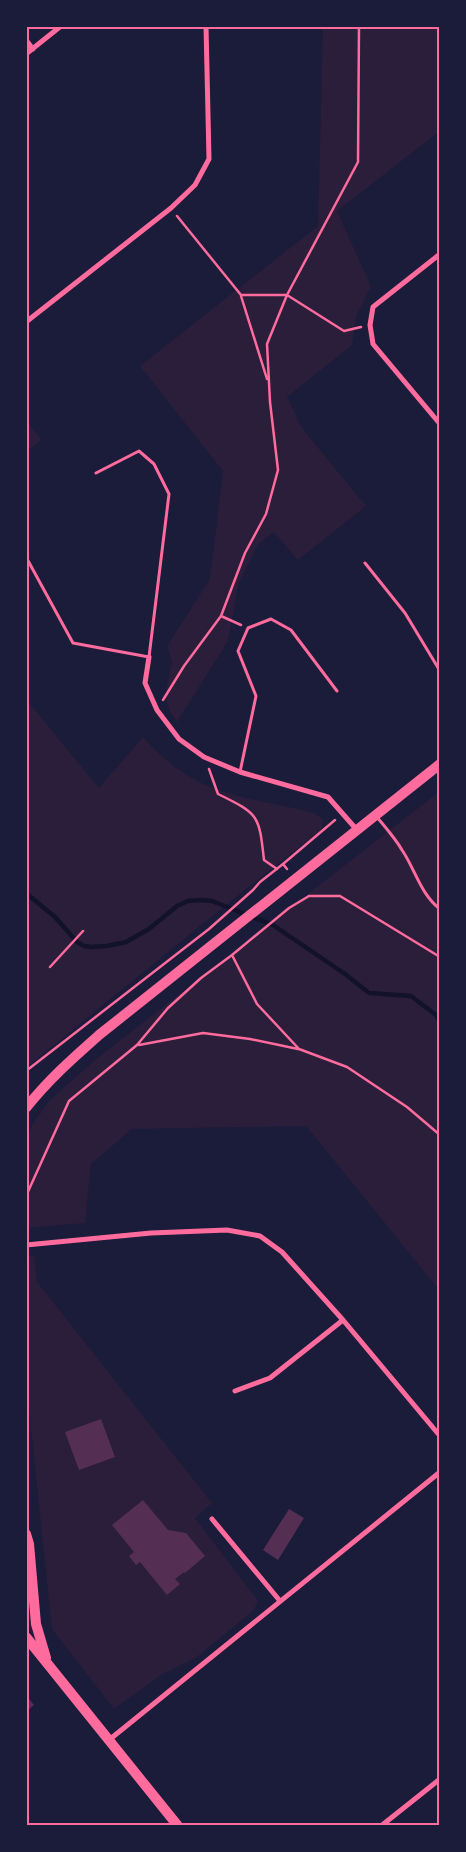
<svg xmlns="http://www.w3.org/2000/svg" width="466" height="1852" font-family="'Titillium Web',sans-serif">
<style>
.green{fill:#2a1e3b}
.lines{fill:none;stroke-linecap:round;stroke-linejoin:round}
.stream{stroke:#12122b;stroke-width:4.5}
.building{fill:#542f53}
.path{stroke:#ff6b9d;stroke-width:2.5}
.service{stroke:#ff6b9d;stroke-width:3}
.minor{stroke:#ff6b9d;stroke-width:5}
.primary{stroke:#ff6b9d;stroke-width:10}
.neatline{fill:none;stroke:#ff6b9d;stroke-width:2}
</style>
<rect width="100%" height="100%" fill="#1b1b3a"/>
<path class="green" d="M323,26h117v105l-103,80 34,75 -15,31 -4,28 -65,52 15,31 64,78 -68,54 -24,-28 -16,12 -20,41 -10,56 -51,81 -6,-9 -5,-12 1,-17 5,-21 -5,-17 43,-67 13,-108 -83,-105 178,-140z
M26,421l16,19 -16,12z
M26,699l73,89 44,-51c55,62 98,57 171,76l9,6 -1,10 -116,92 -180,147z
M440,791v500l-134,-165 -174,3 -41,35 -6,59 -59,5v-89l6,-14 17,-24 46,-41z
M34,1256l3,26 175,221 -17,15 63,83 -4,9 -57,47 -36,18 -47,34 -62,-80 -26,-248v-124z"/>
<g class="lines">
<path class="stream" d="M26,893l29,24 22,25 7,4 8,1 15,-1 19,-4 23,-13 28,-23 11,-5 13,-1 11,1 61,24 72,49 24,19 42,3 25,19 4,7"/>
</g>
<path class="building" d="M101,1419l14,38 -36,13 -14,-38z
M143,1500l25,30 18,3 19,23 -20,17 -1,-1 -9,7 5,5 -13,11 -27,-33 -4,3 -7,-9 5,-4 -22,-27z
M289,1509l15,9 -26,42 -15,-10z
M26,1695l8,10 -8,7z"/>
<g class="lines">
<path class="path" d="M177,216l64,79h46l57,36 17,-4
M241,296l26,83
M221,616l20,9
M163,700l21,-34 37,-50 24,-63 21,-39 12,-44 -8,-68 -3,-58 20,-49 71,-133 1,-136
M209,769l9,25c41,20 41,21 46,66l13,9
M283,864l52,-44
M309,896l-20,12 -57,47 25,49 42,45 48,18 60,40 33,28
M309,896h31l100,61
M50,967l33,-36
M139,1045l64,-12 47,6 48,10
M26,1071l183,-142 44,-39 7,-8 23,-18 4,5
M26,1196l43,-95 68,-56 31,-37 33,-30 31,-23"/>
<path class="service" d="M26,557l47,86 76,14 20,-163 -15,-30 -15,-13 -43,22
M365,563l40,50 35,58
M240,772l16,-76 -18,-45 10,-23 23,-9 20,11 46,61
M376,816c9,11 19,22 26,34 13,19 19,45 38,59"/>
<path class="minor" d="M26,40l7,9
M26,54l35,-28
M440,254l-67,53 -3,18 3,19 67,80
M26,322l145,-114 24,-23 14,-26 -3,-133
M149,657l-4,26 12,27 22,29 25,18 36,15 88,25 29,33
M26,1245l125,-12 76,-3 33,6 22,16 61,68 97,116
M235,1391l35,-13 73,-58
M212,1519l68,82
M109,1740l331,-268
M381,1826l59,-47"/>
<path class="primary" d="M26,1108c22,-28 47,-50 73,-73l341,-271
M26,1534l3,10 7,80 10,34
M26,1637l152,189"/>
</g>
<rect width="466" height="1852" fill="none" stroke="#1b1b3a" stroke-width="55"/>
<rect x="28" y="28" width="410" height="1796" class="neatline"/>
</svg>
